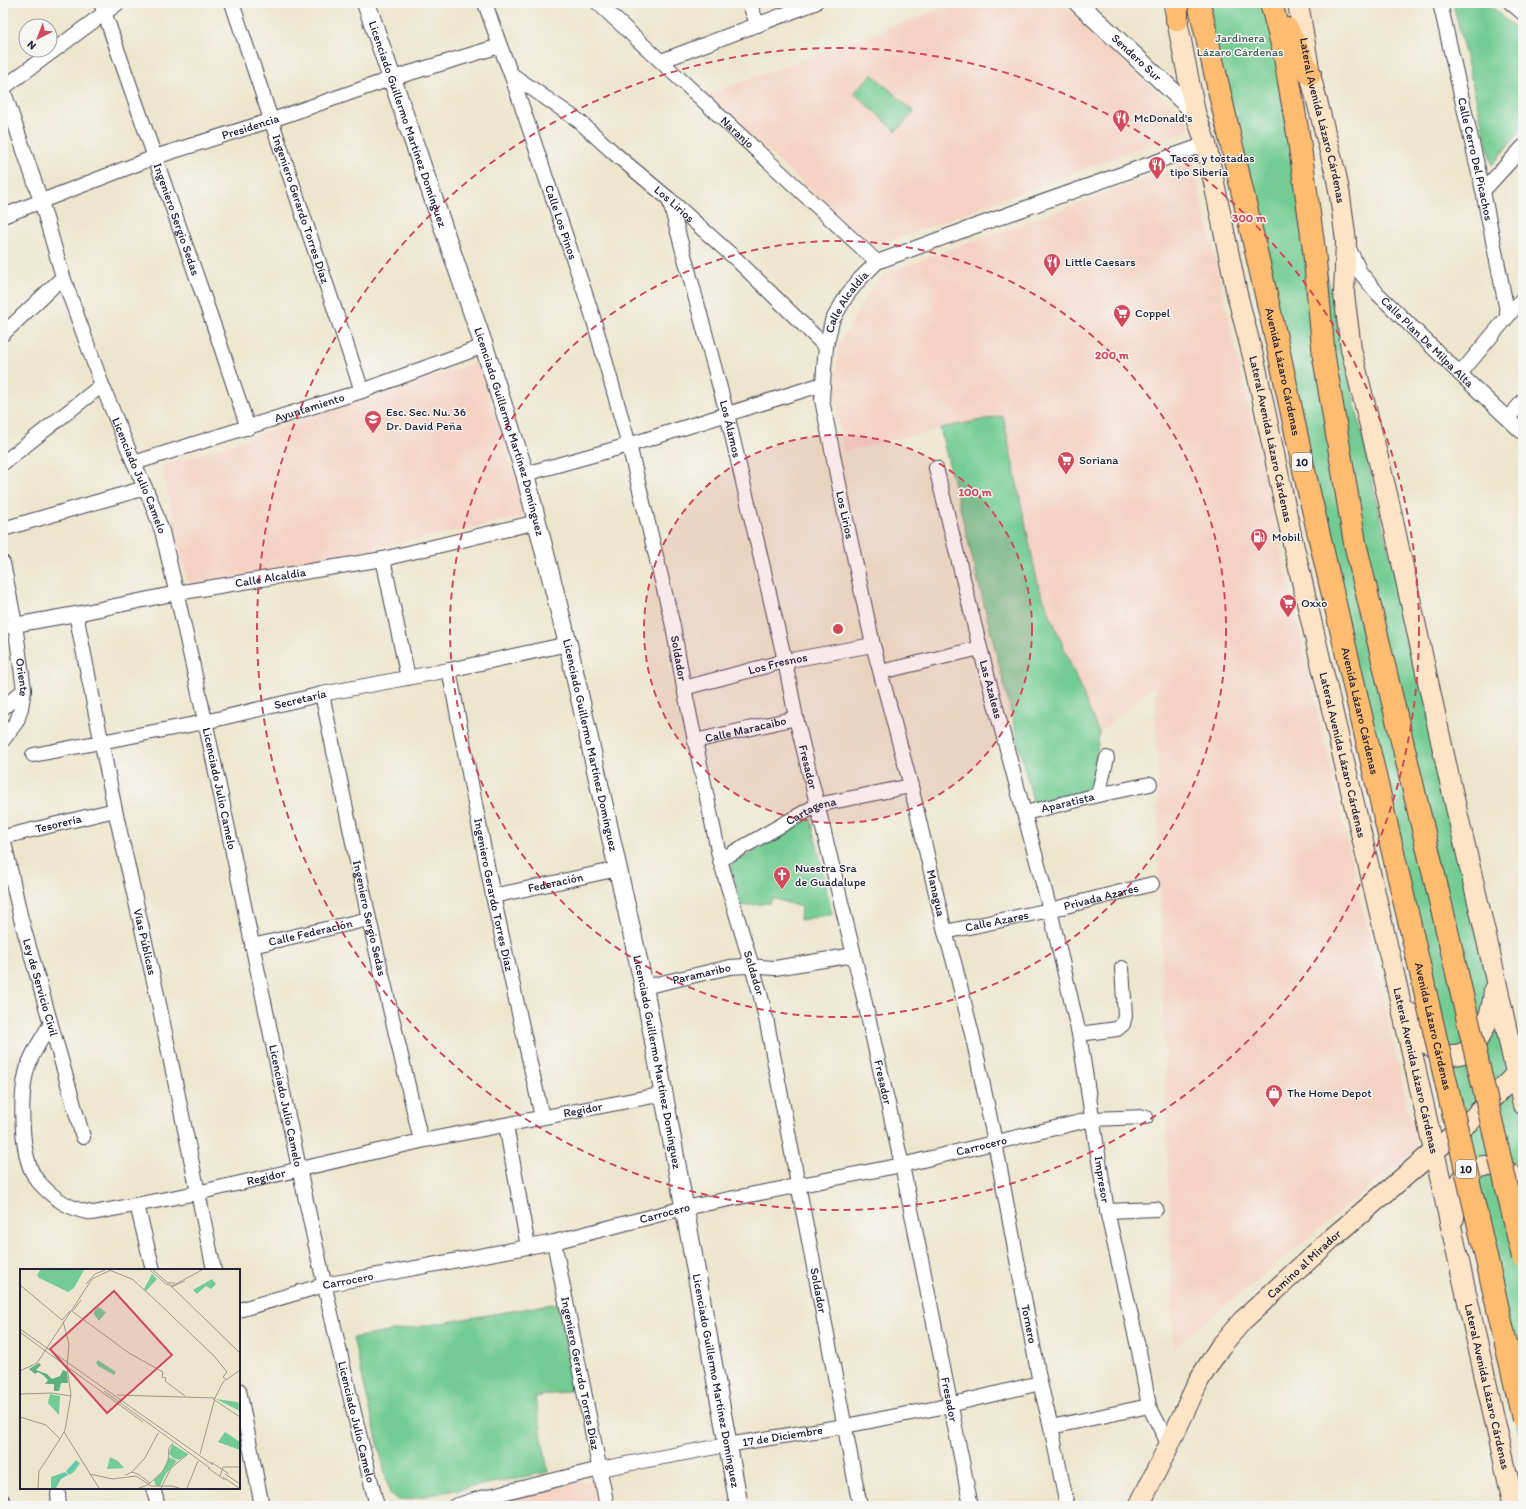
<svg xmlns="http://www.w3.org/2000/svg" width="1526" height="1509" font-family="Itim,sans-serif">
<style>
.built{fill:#f5d2c2}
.green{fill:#73cc92;stroke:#4a7766}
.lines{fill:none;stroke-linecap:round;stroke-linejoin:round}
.minor-casing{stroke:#403f51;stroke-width:16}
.tertiary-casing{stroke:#403f51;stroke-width:20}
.secondary-casing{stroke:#403f51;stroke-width:22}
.trunk-casing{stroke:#403f51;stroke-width:24}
.minor{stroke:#fff;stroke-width:14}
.tertiary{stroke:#fff;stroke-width:18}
.secondary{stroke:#fee4c6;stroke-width:20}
.trunk{stroke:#fdbc70;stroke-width:22}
.trunk-bridge-casing{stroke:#403f51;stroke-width:24;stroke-linecap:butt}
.trunk-bridge{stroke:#fdbc70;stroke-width:22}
.ring{fill:none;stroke:#d1495b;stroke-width:2;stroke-dasharray:7 5}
.labels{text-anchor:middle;stroke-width:3;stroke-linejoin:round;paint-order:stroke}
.shield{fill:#f6f6f2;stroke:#626272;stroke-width:1}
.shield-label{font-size:11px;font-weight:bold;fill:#22223b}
.park-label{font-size:12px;fill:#3e5e59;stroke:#f6f6f2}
.street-label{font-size:12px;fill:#22223b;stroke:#f6f6f2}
.poi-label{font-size:12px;fill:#22223b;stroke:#f6f6f2;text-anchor:start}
.inset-river{fill:none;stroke:#58c6cb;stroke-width:2}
.inset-road{fill:none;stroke:#9c9892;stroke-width:1}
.view{fill:#d1495b;fill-opacity:0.15;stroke:#d1495b;stroke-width:2}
.inset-edge{fill:none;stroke:#22223b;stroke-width:2}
.centre{fill:#d1495b;stroke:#f6f6f2;stroke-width:2}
.ring-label{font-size:12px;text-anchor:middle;font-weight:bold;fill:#d1495b;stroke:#f6f6f2;stroke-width:3;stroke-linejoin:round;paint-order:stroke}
</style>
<rect width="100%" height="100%" fill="#f6f6f2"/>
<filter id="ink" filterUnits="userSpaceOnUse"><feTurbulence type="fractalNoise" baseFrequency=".025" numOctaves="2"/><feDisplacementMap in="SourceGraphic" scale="8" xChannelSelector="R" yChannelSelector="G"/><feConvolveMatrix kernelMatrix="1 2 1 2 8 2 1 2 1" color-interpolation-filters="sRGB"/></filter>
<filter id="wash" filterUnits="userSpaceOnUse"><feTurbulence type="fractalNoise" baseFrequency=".012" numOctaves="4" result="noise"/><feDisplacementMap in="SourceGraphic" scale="16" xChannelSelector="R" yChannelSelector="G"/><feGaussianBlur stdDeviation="0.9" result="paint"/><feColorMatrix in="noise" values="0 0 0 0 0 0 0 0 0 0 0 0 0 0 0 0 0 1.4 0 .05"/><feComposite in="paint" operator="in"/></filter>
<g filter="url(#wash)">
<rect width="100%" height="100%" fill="#ede6cc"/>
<path class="built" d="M957,3h104l128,119v8l-315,117 -168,-152z
M1193,162l224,986 -244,201 -14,-485 -4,-179 -56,48 -61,-148 -35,-169 -159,35 -10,-61 5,-46 30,-52 16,-19z
M478,362l49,154 -338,71 -28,-120z
M594,1479l6,27h-119z"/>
<path class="green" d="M1193,3h77l36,179 69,312 68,277 80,343v336l-31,-141z
M1453,3h35l35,33v91l-31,38z
M872,74l42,38 -18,19 -42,-38z
M1003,416l35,169 61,148 -7,60 -58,12 -94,-377z
M811,818l21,96 -32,6 1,-13 -29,-9 -2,5 -29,3 -10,-41z
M558,1303l16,87 -39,7 13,75 -144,28h-5l-9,-6 -37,-156z"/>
</g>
<g filter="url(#ink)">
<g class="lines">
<defs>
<g id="minor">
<path id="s1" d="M101,3l115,329 32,96"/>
<path id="s2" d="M232,3l130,388"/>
<path id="s3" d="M485,3l15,43 11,28 81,240 37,131 44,181 11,62 36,172 40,133 7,30 93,483"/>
<path id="s4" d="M598,3l279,259"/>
<path d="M749,3l9,22"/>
<path id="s5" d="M1440,3l43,188 25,125"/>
<path d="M1511,3l12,10"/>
<path d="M661,61l154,-58"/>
<path id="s6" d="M511,74l68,47 35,32 55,46 68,61 89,87"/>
<path d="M3,88l115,-85"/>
<path id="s7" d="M3,89l38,112 22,76 39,108 32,78 17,38 11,30c77,324 133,652 215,975"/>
<path d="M1483,191l40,-44"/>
<path id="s8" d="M669,199l58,215 58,247 11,57 58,237 48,210 69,341"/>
<path id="s9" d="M3,216l152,-59 117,-37 121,-42 107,-32"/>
<path id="s10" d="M1347,244l13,28 17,21 83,81 63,59"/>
<path d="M3,334l60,-57"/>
<path d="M1460,374l63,-76"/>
<path d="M1508,418l15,-17"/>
<path d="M3,463l99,-78"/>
<path id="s11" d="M134,463l228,-72 122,-45"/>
<path id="s12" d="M936,468l44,180 70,262 29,124 28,177 32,140 10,55 20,39"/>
<path d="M525,474l104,-29 194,-61"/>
<path d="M3,529l142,-41"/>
<path d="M383,559l25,119"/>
<path id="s13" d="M3,563l12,61 9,66 -3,18 -4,13 -14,19"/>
<path id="s14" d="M76,614l39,196 43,189 56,271"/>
<path id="s15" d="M3,627l73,-13 101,-21 206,-34 154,-37"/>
<path id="s16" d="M449,670l44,226 49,221"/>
<path d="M881,672l99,-24"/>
<path id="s17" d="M684,688l101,-27 88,-16"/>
<path id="s18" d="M322,694l47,225 52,222"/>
<path d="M3,708l21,-18"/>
<path id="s19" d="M695,741l101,-23"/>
<path id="s20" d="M33,755l172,-33 117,-28 127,-24 119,-26"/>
<path d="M1098,795l9,-37"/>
<path id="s21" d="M1025,813l73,-18 52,-11"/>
<path id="s22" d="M3,837l18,82 62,218"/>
<path id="s23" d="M3,837l112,-27"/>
<path id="s24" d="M720,860l97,-55 94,-19"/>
<path id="s25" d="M493,896l125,-27"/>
<path id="s26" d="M945,932l105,-22 102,-26"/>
<path id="s27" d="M252,946l117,-27"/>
<path id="s28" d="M644,987l86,-20 17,-1 28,2 79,-13"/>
<path id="s29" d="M50,1025c-9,15 -20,31 -24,48 -6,26 -6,86 11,107 15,18 33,30 56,33l104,-20 224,-52 243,-47"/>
<path d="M1079,1034l38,-5 6,-5 2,-8 -3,-48"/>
<path d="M506,1125l22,122"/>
<path d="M137,1205l16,65"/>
<path d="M1107,1211l49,-2"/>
<path id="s30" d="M554,1242l53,264"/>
<path id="s31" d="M239,1310l85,-25 230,-43 130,-34 218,-43 190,-46 54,-2"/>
<path d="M239,1390l23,116"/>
<path d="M1051,1427l98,-21"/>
<path d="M153,1488l5,18"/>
<path d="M58,1494l1,12"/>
<path d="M3,1501l1,5"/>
<path id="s32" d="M455,1506l22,-7 123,-30 127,-24 118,-19 92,-18 103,-25"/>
<path id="s33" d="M1067,1506l-16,-79 -11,-44 -45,-241 -22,-104 -19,-76 -9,-30 -34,-146 -38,-141 -27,-126 -24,-119 2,-31 2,-22 6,-26 15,-26 13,-16 17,-17 90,-33 239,-85"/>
</g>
<g id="tertiary">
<path id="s34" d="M366,3l118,343 41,128 12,48 31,122 76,343 95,519"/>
<path id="s35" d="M1078,3l117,109"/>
</g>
<g id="secondary">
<path id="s36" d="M1298,3l12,71 26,101 4,21 6,45 -2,53 7,55 37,149 60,275 43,185 32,147"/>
<path id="s37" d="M1174,5l21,107 11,32 31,150 19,74 36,171 106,452 116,515"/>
<path d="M1409,1013c6,13 13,28 26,37 5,4 10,5 17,5 28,1 41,-44 42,-66"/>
<path d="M1454,1218c1,-11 0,-26 6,-37 11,-18 36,-20 52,-6 4,4 8,9 11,15"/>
<path id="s38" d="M1139,1506l30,-61 30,-65 21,-33 22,-26 89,-82 141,-120 44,-45 6,-8"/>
</g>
<g id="trunk">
<path id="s39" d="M1199,3l77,335 29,137 104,446"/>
<path d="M1271,3l13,49 15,88 15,110 10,107 31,186 87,366"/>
<path d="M1177,20v-17"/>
<path d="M1287,29l23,45"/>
</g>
</defs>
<use href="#minor" class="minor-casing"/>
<use href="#tertiary" class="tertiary-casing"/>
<use href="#secondary" class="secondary-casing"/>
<use href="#trunk" class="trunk-casing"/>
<use href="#minor" class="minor"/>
<use href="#tertiary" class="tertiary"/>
<use href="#secondary" class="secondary"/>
<use href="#trunk" class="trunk"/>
<defs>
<g id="trunk-bridge">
<path d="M1442,909l81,348"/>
<path id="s40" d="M1409,921l114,497"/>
</g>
</defs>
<use href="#trunk-bridge" class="trunk-bridge-casing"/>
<use href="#trunk-bridge" class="trunk-bridge"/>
</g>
</g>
<circle cx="838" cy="629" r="194" fill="#d1495b" fill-opacity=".12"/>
<g class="ring">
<circle cx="838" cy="629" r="194"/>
<circle cx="838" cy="629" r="388"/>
<circle cx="838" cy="629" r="581"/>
</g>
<defs>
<symbol id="restaurant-pin" viewBox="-11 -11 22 30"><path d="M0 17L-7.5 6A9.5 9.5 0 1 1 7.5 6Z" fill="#d1495b" stroke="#f6f6f2"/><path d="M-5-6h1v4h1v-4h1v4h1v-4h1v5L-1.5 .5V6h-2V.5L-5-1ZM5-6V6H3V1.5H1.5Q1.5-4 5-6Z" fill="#fff"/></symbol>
<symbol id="supermarket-pin" viewBox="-11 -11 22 30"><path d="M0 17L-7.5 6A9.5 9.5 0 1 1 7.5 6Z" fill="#d1495b" stroke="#f6f6f2"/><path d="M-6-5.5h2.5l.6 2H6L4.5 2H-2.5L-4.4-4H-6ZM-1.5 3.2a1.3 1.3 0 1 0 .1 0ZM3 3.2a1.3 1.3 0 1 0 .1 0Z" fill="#fff"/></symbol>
<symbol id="school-pin" viewBox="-11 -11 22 30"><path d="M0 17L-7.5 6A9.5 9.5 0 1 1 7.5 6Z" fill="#d1495b" stroke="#f6f6f2"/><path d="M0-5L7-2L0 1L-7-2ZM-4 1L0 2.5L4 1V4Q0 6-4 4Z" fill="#fff"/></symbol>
<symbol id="fuel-pin" viewBox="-11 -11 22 30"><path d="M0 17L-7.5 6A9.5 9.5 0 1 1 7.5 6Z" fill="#d1495b" stroke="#f6f6f2"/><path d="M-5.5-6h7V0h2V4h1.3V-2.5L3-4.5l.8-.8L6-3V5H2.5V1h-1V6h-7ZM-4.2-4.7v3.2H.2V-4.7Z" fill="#fff"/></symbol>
<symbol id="church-pin" viewBox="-11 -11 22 30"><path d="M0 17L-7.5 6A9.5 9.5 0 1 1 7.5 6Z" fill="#d1495b" stroke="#f6f6f2"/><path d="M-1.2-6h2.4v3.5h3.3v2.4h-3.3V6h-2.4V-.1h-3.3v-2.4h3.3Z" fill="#fff"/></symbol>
<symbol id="shop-pin" viewBox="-11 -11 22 30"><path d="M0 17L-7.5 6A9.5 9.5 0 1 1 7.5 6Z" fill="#d1495b" stroke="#f6f6f2"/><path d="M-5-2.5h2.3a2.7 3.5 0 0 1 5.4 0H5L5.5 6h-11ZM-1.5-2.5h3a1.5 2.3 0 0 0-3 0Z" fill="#fff"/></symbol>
</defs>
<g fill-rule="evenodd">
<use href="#restaurant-pin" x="1111" y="108" width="20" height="27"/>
<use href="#restaurant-pin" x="1147" y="155" width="20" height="27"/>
<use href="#restaurant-pin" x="1042" y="252" width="20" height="27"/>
<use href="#supermarket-pin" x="1112" y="303" width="20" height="27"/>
<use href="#school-pin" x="363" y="409" width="20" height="27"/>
<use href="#supermarket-pin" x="1056" y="450" width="20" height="27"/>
<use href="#fuel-pin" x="1249" y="527" width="20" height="27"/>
<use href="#supermarket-pin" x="1278" y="593" width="20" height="27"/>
<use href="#church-pin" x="772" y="865" width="20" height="27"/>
<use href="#shop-pin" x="1264" y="1083" width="20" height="27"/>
</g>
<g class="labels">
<g class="shield">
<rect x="1292" y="453" width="20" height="18" rx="3"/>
<rect x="1456" y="1160" width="20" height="18" rx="3"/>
</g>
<g class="shield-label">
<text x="1302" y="466">10</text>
<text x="1466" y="1173">10</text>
</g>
<g class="park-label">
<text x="1240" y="42">Jardinera<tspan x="1240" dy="14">Lázaro Cárdenas</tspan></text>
</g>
<g class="street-label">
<text dy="4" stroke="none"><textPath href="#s35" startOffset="80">Sendero Sur</textPath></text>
<text dy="4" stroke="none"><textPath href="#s36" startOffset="120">Lateral Avenida Lázaro Cárdenas</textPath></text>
<text dy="4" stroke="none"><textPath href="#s34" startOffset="128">Licenciado Guillermo Martínez Domínguez</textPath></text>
<text dy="4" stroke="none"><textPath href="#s9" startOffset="263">Presidencia</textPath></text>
<text dy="4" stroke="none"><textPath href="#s4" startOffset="190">Naranjo</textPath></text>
<text dy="4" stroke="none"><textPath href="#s5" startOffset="160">Calle Cerro Del Picachos</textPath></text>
<text dy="4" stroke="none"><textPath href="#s6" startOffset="209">Los Lirios</textPath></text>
<text dy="4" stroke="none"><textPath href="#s2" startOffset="217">Ingeniero Gerardo Torres Díaz</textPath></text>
<text dy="4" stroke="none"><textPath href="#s1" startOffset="229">Ingeniero Sergio Sedas</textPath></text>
<text dy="4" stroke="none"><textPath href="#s3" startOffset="232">Calle Los Pinos</textPath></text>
<text dy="4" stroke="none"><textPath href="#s33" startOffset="1237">Calle Alcaldía</textPath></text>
<text dy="4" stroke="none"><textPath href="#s10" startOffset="128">Calle Plan De Milpa Alta</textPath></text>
<text dy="4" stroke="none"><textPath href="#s39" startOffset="378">Avenida Lázaro Cárdenas</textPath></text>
<text dy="4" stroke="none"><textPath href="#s11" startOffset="184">Ayuntamiento</textPath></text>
<text dy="4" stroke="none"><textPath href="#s8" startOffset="238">Los Álamos</textPath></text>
<text dy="4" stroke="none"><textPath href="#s34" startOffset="452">Licenciado Guillermo Martínez Domínguez</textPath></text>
<text dy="4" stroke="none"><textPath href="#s37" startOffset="445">Lateral Avenida Lázaro Cárdenas</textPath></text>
<text dy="4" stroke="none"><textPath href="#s7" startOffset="410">Licenciado Julio Camelo</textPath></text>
<text transform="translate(845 515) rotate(78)" y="4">Los Lirios</text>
<text dy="4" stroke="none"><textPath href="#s15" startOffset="272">Calle Alcaldía</textPath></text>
<text dy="4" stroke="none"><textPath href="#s3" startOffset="684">Soldador</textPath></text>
<text dy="4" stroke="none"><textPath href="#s17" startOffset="97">Los Fresnos</textPath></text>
<text dy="4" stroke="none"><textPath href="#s13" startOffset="116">Oriente</textPath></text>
<text dy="4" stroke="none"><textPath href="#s12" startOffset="228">Las Azaleas</textPath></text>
<text dy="4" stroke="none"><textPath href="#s20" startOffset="273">Secretaría</textPath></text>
<text dy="4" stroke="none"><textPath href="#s39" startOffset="726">Avenida Lázaro Cárdenas</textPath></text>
<text dy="4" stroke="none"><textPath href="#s19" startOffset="52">Calle Maracaibo</textPath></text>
<text dy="4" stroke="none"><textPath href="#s34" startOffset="776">Licenciado Guillermo Martínez Domínguez</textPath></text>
<text dy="4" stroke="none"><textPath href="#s37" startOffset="769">Lateral Avenida Lázaro Cárdenas</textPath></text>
<text dy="4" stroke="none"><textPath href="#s8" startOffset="585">Fresador</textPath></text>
<text dy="4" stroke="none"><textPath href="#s7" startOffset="734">Licenciado Julio Camelo</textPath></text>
<text dy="4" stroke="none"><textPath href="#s21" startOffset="44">Aparatista</textPath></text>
<text dy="4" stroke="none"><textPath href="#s24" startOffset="104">Cartagena</textPath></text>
<text dy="4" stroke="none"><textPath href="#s23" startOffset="57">Tesorería</textPath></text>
<text dy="4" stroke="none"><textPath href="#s25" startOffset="64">Federación</textPath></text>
<text transform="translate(936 893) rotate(77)" y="4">Managua</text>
<text dy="4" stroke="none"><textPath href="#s16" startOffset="229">Ingeniero Gerardo Torres Díaz</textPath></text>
<text dy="4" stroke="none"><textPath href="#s26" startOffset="160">Privada Azares</textPath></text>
<text dy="4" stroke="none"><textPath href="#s18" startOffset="229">Ingeniero Sergio Sedas</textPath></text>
<text dy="4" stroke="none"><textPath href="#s26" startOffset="53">Calle Azares</textPath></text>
<text dy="4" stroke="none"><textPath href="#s27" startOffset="60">Calle Federación</textPath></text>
<text dy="4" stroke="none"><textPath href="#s14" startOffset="335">Vías Públicas</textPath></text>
<text dy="4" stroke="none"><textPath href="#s3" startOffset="1008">Soldador</textPath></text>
<text dy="4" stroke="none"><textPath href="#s28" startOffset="59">Paramaribo</textPath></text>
<text dy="4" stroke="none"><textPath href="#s22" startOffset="155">Ley de Servicio Civil</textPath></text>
<text dy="4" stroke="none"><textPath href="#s40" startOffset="108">Avenida Lázaro Cárdenas</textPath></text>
<text dy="4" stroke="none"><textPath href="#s34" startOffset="1100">Licenciado Guillermo Martínez Domínguez</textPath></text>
<text dy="4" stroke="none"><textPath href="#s37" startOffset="1093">Lateral Avenida Lázaro Cárdenas</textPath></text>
<text dy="4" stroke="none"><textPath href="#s8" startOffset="909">Fresador</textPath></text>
<text dy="4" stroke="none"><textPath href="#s7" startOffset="1058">Licenciado Julio Camelo</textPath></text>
<text dy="4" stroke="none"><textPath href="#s29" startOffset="731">Regidor</textPath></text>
<text dy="4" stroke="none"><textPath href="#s31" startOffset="761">Carrocero</textPath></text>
<text dy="4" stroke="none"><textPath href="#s29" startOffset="407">Regidor</textPath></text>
<text dy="4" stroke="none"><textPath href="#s12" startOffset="731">Impresor</textPath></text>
<text dy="4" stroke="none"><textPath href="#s31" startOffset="437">Carrocero</textPath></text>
<text dy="4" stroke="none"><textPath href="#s38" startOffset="297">Camino al Mirador</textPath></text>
<text dy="4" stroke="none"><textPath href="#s31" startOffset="113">Carrocero</textPath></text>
<text dy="4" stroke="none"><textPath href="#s3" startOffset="1332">Soldador</textPath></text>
<text transform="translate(1029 1324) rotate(79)" y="4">Tornero</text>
<text dy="4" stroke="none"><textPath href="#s30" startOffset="134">Ingeniero Gerardo Torres Díaz</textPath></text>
<text dy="4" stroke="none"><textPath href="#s34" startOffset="1424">Licenciado Guillermo Martínez Domínguez</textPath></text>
<text dy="4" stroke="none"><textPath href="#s37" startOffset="1417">Lateral Avenida Lázaro Cárdenas</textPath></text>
<text dy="4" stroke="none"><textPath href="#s8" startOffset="1233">Fresador</textPath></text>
<text dy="4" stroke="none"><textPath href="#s7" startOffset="1382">Licenciado Julio Camelo</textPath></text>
<text dy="4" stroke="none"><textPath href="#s32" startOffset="335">17 de Diciembre</textPath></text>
</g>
<g class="poi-label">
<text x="1134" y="122">McDonald's</text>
<text x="1170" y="162">Tacos y tostadas<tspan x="1170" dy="14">tipo Siberia</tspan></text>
<text x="1065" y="266">Little Caesars</text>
<text x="1135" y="317">Coppel</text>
<text x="386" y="416">Esc. Sec. Nu. 36<tspan x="386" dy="14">Dr. David Peña</tspan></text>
<text x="1079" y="464">Soriana</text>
<text x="1272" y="541">Mobil</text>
<text x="1301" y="607">Oxxo</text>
<text x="795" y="872">Nuestra Sra<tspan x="795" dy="14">de Guadalupe</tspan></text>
<text x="1287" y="1097">The Home Depot</text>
</g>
</g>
<g transform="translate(20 1269)">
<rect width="220" height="220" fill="#ede6cc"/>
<path d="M20,1h44l-10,18 -6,4 -29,-14 -2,-3zM132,5l5,5 -11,12 -2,-2zM192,10l4,5 -5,5 -5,-3 -9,8 -4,-4zM78,38l8,5 -7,9 -6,-8zM78,91l18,12 -2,3 -16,-9 -2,-3zM30,125l10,2 -1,19 -11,-12zM196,130l21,3 3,3v6zM205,163l15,10v8l-22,-8zM152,175l16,10 -9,6 -6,-2 -4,-4zM90,188l8,4 6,7 -17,1zM149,188l8,4 -12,14 -5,11h-4l-2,-6 8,-8zM56,191l4,3 -6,9 -5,3 -3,-4zM45,203l3,3 -7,4 -5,9h-5v-11z" fill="#73cc92"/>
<path d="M19,94l2,2 -5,5 11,4 5,5 8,-3 3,-6 4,2 1,11h-7l-2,8h-5v-7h-9l3,-4 -5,-5 -5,-3 -3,2 -6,-5z" fill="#5eb07c"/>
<path class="inset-river" d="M48,204l9,-11M34,219l6,-11 7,-3"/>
<path class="inset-road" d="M89,1l23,9 18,16 64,61 13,16 -4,5 3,2M130,1l16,14 6,2 30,-16M133,1l15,13h7M66,15l9,-10 10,-4M0,16l42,35 8,-9M151,17l69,67M151,18l14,-6M52,43l9,-12M53,43l56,41 34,19 -1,5 4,1 -1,3 20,15M0,60l193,136M1,64l122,89M0,102l17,-8 55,-84 19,-9M84,122l106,77M0,125l32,-1 19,3M97,126l98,3M193,130l27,18M0,148l26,8 14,14 5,-9 6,-35 -4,-28 2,-23 -6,-23M44,163l35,56M180,185l15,-56 8,-16 17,-12M191,193l18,12M188,199l17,12M112,203l13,-14 13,-25M69,205l24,5 23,-3 15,10h21l7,2M205,205l15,10M105,206l7,-3 6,2 12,9M200,207l3,-9h17M203,208l16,11M18,219l1,-17 21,-32M119,219l9,-3 14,-13 6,-10 1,-14 4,-5M141,219l10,-20 17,-14M167,219l11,-27"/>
<path class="view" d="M94,22l58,64 -65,58 -57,-64z"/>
<rect width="220" height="220" class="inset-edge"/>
</g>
<circle cx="838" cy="629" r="6" class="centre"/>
<g class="ring-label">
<text x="1249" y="222">300 m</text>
<text x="1112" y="359">200 m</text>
<text x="975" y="496">100 m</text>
</g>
<rect width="1526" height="1509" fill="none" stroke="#f6f6f2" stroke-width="16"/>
<g transform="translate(38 38) rotate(222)"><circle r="19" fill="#f6f6f2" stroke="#a1a1a9"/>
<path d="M0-3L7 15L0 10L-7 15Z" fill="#d1495b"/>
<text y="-6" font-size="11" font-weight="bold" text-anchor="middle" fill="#22223b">N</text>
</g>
</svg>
